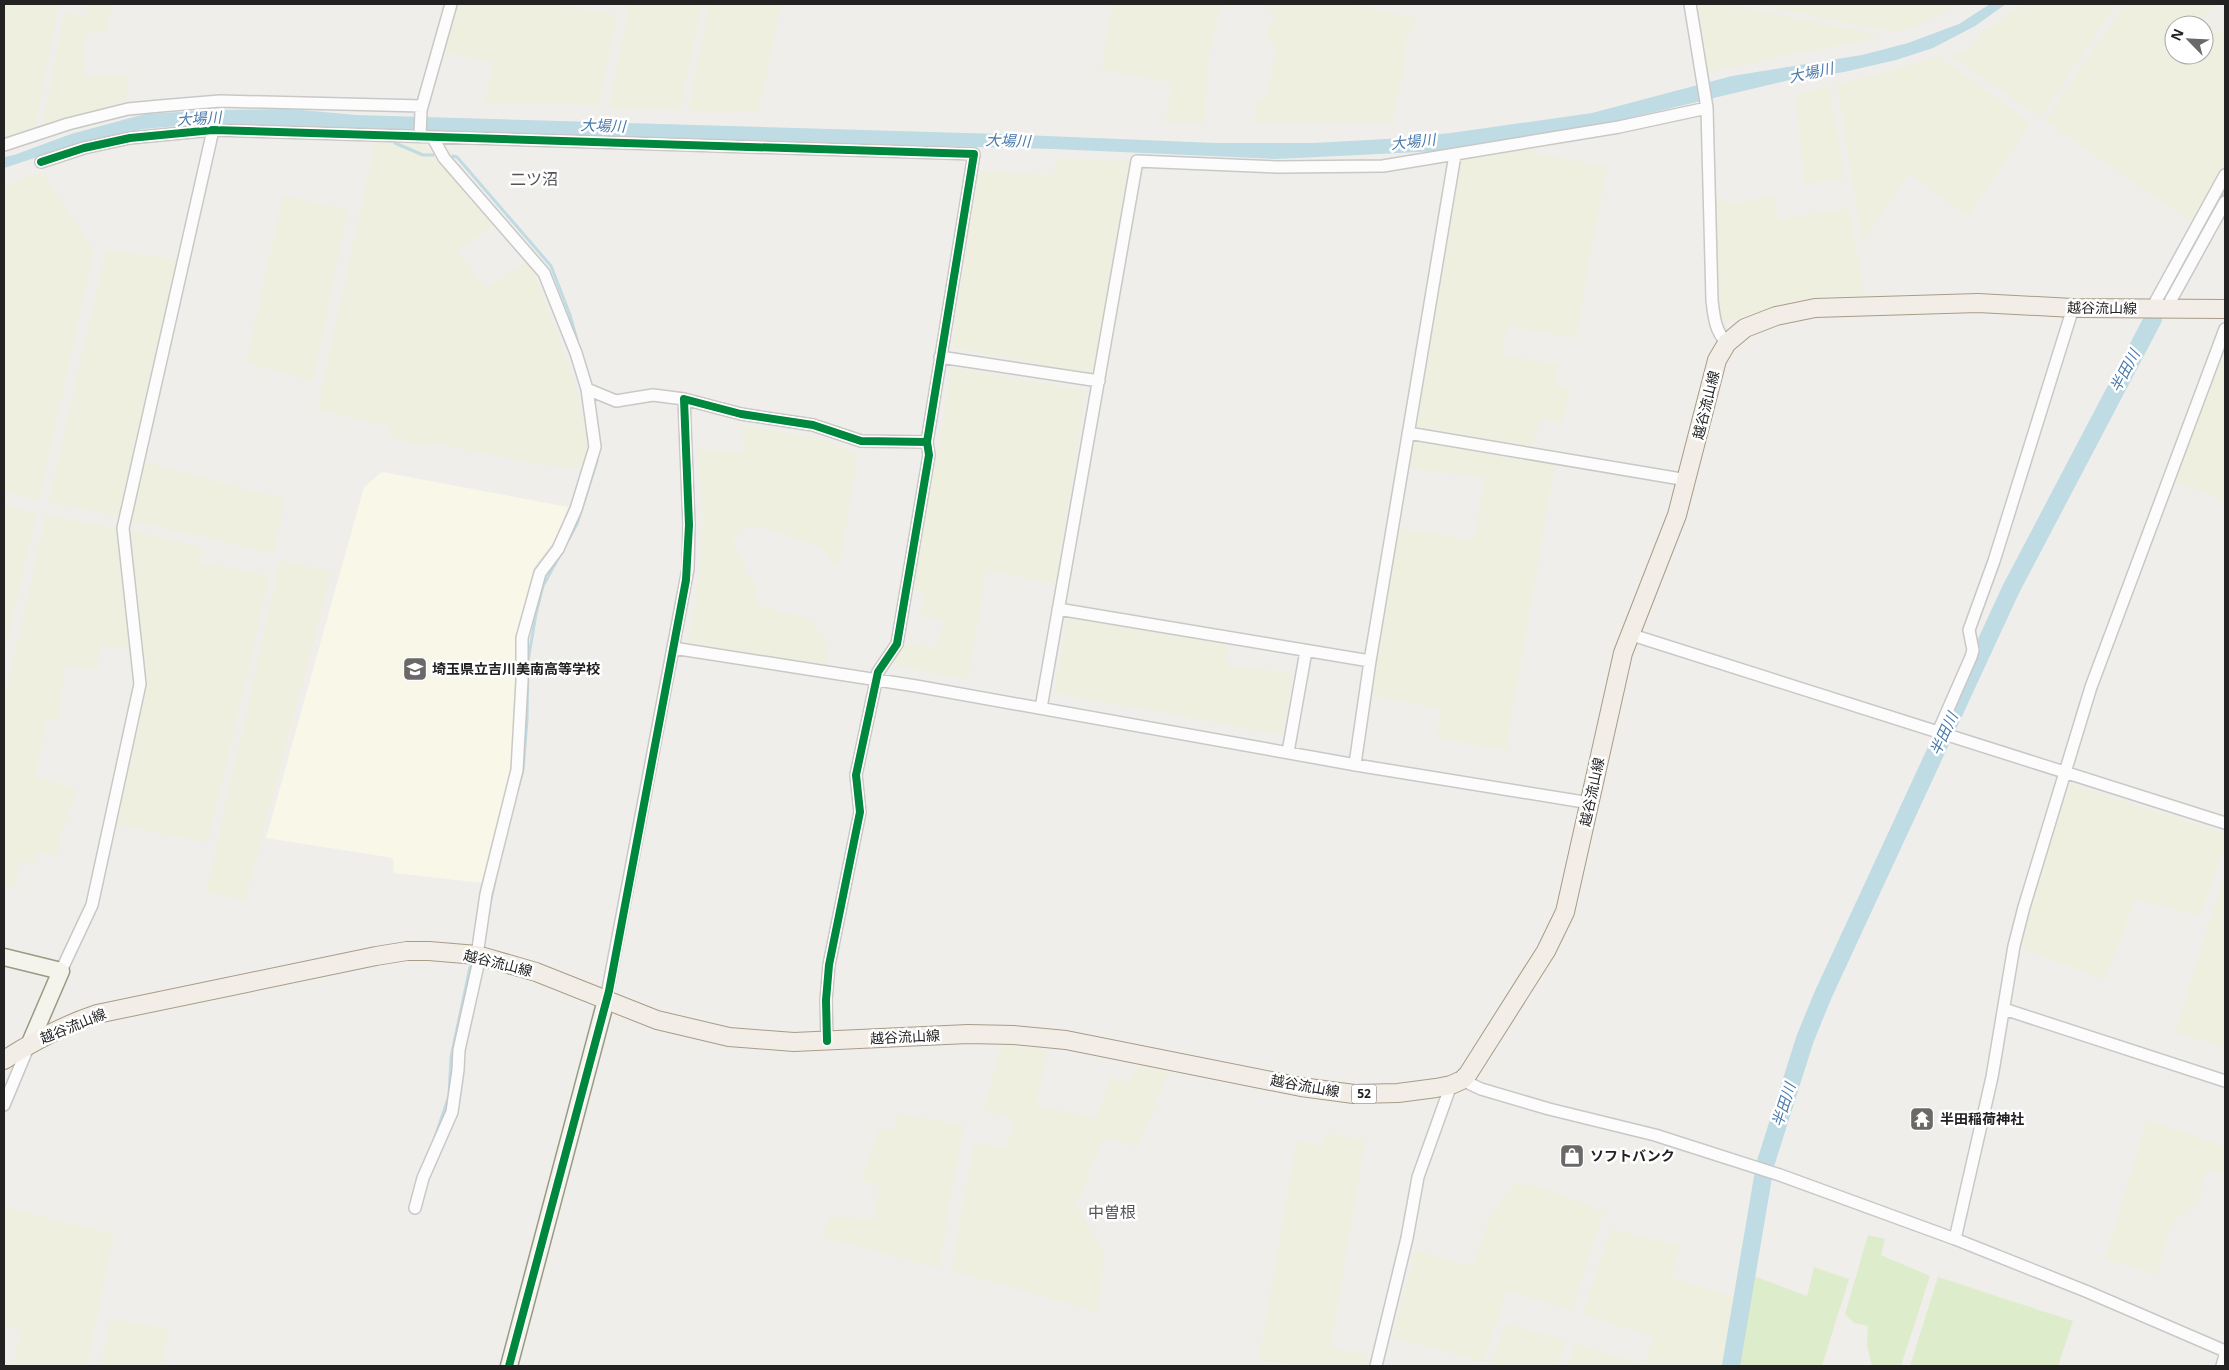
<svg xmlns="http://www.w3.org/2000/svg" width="2229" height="1370" font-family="'Open Sans','Noto Sans JP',sans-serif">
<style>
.education{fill:#f8f7e8}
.farmland{fill:#efefdf;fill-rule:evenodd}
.grass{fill:#ddeccb}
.water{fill:#bfdbe3}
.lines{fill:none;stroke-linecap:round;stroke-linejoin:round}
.stream{stroke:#bfdbe3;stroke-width:3}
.river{stroke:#bfdbe3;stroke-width:18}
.street-casing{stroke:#c9c8c7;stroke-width:14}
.secondary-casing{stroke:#999a82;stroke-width:19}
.primary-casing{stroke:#a79c86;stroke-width:20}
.street{stroke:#fdfcfc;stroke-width:11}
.secondary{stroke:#f4f4ed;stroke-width:16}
.primary{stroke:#f3ede7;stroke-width:18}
.cycleway-casing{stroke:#fff;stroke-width:11}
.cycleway{stroke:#00873e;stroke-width:8}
.labels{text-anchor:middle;stroke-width:5;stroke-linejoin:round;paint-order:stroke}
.shield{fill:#fff;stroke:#646464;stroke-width:1}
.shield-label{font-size:12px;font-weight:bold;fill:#222}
.street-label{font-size:14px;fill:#222;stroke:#fff}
.poi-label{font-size:14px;font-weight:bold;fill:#222;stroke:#fff;text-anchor:start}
.water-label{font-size:15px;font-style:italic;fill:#4a7aab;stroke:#fff}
.quarter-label{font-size:16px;fill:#555;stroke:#fff}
</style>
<rect width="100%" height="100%" fill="#f0eeeb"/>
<path class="education" d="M382,472l186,35 -13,33 -21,27 -19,71 2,44 -5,85 -30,116 -88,-10 -1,-15 -127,-20 98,-351z"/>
<path class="farmland" d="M4,4h55l-24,123 -31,12z
M88,4h24l-5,27 -21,3 -3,43 47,-3 -5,28 -83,23 22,-112 21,3z
M457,4h97l63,11 -18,90 -115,-2 10,-41 -51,-10z
M629,4h73l-22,105h-71z
M709,4h72l-22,108 -71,-2z
M1112,4h109l-13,56 -3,63h-40l7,-40 -71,-13z
M1263,4h87l68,14 -13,24v24l-13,58h-138l3,-24 10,-5 9,-47 -11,-14 9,-19z
M1724,4l151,30 1,4 -168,34 -12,-65z
M1755,4h204l-44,23 -21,5z
M2025,4h91l-76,113 -91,-62 20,-6 14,-18z
M2125,4h89l-12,17 23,15v133l-31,55 -149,-104zM2174,25h30v30h-30z
M1938,56l93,67 -63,93 -59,-42 -47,69 -25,-159 58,-14z
M1830,86l15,93 -41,5 -8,-89z
M375,142l41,1 8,2 72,79 -38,26 27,38 45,-27 45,122 15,65 -6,20 -38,-2 -107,-22 -25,1 -23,-8 -3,-11 -71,-16z
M1536,146v8l71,12 -31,172 -69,-12 -5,28 57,11 -4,19 15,4 -7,35 -22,-3 -10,27 -116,-21 44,-267z
M1057,159l73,2 -35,215 -143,-29 26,-176 75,4z
M41,172l53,78 -55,250 -35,-9v-305z
M283,195l65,15 -35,172 -67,-20z
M1775,196l3,24 71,-12 16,88h-38l-31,4 -75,24 -5,-26 -1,-98 19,3z
M106,250l71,10 -59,256 -70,-14z
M2220,360l5,2v138l-52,-18z
M951,367l135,24 -30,193 -69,-14 -19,110 -81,-16 15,-21 34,5 8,-26 -25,-7 6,-24 -15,-1 30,-151z
M740,425l81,14 37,15 -19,114 -19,-21 -61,-21 -16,2 -10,10 1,10 10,14 2,12 11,11 -1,19 53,15 17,23 3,27 -141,-27 11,-61 4,-61 -5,-70 46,1z
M1411,440l144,23 -49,287 -69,-12 4,-29 -70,-14 27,-167 76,12 11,-62 -78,-10z
M144,462l141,37 -11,55 -145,-34z
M4,505l33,8 -33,143z
M46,514l71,15 14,122 -30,-6 -5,25 -32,-4 -4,52 -14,2 -11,56 42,14 -18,49 -1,17 -22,-4 -2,11 -16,-1 -1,24 -13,1v-187z
M128,529l73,18 -1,15 70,14 -62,267 -93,-19 30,-143z
M280,560l52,11 -87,330 -39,-9z
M1069,606l160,28 -4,31 68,8 -11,62 -228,-42z
M2070,784l155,50v13l-25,69 -65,-17 -30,81 -84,-32 7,-33z
M2225,874v174l-44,-14h-7z
M1002,1045l46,6 -12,54 61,13 13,-40 19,4 10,-15 30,5 -32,75 -34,-9 -27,67 28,47 -5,60 -148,-41 23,-128 33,4 7,-28 -31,-9z
M899,1114l65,11 -25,143 -117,-31 8,-21 44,3 6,-32 -19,-8 18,-51 16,2z
M2147,1120l78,26v28l-18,-5 -8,31 -28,24 -14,52 -52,-18z
M1327,1133l38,7 -34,208 37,6 -3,12h-68l-38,-6 37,-219 27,4z
M1514,1183l27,4 63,24 -32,100 -65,-21 -24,72 -91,-24 23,-88 58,17 16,-47z
M4,1207l110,27 -27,132h-74l8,-35 -17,-4z
M1611,1229l69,17 -8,32 62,19 -12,69h-154l7,-22 70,21 8,-28 -70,-23z
M111,1319l59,10 -8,37h-62z
M1505,1323l61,17 -9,26h-67z"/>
<path class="grass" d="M1868,1235l17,4 -4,16 49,21 -29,90h-29l-5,-20 1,-20 -14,-3 -9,-9z
M1814,1267l35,12 -27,87h-85l17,-90 53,20z
M1938,1277l135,44 -15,45h-148z"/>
<path class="water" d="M1990,4h16l-31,22 -42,22 -37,12 -52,12 -54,8 -249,59 -102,12 -162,8 -223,-10 -614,-15 -227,-11 -70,6 -69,16 -70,23v-11l10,-2 57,-21 74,-20 68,-4 78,-1 65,6 643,19 217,9h97l74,-4 64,-6 141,-20 140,-37 130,-21 46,-12 51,-19z"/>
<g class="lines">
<path class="stream" d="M395,143l28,12h10
M453,156l4,1 94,109 19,49 7,25
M518,788l5,-18 4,-50 1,-59 8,-47 7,-28 34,-62 20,-63
M490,904l5,-23
M434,1140l15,-44 2,-39 19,-90"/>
<path class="river" d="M2164,298l61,-109
M1766,1162l39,-123 18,-44 188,-406 142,-270
M1731,1366l32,-189"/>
<defs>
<path id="street" d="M1690,4l17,104 5,192c2,17 3,31 15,43
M420,137l1,-27 30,-106
M433,138l11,20 100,115 32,80 11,36 8,58 -19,62 -18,40 -18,24 -18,65v43l-5,89 -31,124 -9,61
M4,145l64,-21 60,-15 32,-3 60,-5 202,5
M41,162l43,-14 46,-10 83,-8 761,24 -47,288 2,13 -32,189 -19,28 -22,103 4,37 -31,153 -3,35 1,41
M2152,308l73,-133
M2166,309l59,-107
M940,357l159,24
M587,389l29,12 37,-6 31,4
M1408,433l279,47
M1058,609l312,52
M1629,634l596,189
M673,648l243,38 440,79 234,38
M1041,708l96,-547 141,6 105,-1 236,-39 88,-19
M1938,732l33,-75 2,-7 -4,-20 25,-69 79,-253
M1288,752l18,-101
M1355,764l15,-103 85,-506
M61,971l31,-66 48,-221 -17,-156 90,-398
M606,1000l82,-431 1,-44 -5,-126 57,15 72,11 48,16 66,1
M2004,1009l221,72
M1462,1080l19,9 68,20 106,26 125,40 175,64 133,53 137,59
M4,1105l25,-60
M415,1208l8,-30 29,-66 6,-42 1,-20 21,-94
M1955,1239l37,-162 22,-131 10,-39 67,-220 134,-358
M1376,1366l31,-128 11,-61 33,-92
M2222,1366l3,-11"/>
<path id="secondary" d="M4,957l57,14 -31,72
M509,1366l97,-366"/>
<path id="primary" d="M4,1060c30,-19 60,-35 93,-46l279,-58 31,-5h22l48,4 59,17 121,48 72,17 65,5 174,-8 46,1 52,5 235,47 53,7 44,-1 38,-5 15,-3 11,-5 6,-6 78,-123 19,-39 58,-259 54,-138 40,-155 10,-17 18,-15 31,-12 39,-8 163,-5 95,5 152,1"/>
</defs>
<use href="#street" class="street-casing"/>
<use href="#secondary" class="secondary-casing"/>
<use href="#primary" class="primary-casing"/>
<use href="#street" class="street"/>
<use href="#secondary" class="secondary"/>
<use href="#primary" class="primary"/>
<defs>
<path id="cycleway" d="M41,162l43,-14 46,-10 83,-8 761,24 -47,288 2,13 -32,189 -19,28 -22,103 4,37 -31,153 -3,35 1,41
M509,1366l100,-375 77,-411 3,-55 -5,-126 57,15 72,11 48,16 66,1"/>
</defs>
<use href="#cycleway" class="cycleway-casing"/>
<use href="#cycleway" class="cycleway"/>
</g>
<defs>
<symbol id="school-square" viewBox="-11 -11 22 22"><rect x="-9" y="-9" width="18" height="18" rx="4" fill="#6a6968" stroke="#fff"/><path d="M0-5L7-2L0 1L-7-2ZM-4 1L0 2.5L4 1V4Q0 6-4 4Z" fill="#fff"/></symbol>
<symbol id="temple-square" viewBox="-11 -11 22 22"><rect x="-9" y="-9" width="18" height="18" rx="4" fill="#6a6968" stroke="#fff"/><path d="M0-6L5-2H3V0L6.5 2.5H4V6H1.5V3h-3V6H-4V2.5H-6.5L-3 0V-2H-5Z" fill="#fff"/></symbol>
<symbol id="shop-square" viewBox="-11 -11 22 22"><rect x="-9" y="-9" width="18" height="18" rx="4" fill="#6a6968" stroke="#fff"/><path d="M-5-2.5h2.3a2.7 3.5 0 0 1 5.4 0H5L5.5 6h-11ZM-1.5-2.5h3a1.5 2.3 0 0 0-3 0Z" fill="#fff"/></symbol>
</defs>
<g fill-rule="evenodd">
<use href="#school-square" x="401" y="655" width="28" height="28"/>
<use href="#temple-square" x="1908" y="1105" width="28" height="28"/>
<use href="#shop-square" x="1558" y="1142" width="28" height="28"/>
</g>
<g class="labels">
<rect class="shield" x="1351.5" y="1084.5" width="25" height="19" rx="4"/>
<g class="shield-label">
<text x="1364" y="1098">52</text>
</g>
<g class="street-label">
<text transform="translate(2102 308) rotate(1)" y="5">越谷流山線</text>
<text transform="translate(1706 405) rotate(-76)" y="5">越谷流山線</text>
<text transform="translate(1592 792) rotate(-78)" y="5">越谷流山線</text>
<text transform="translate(498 963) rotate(14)" y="5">越谷流山線</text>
<text transform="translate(73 1026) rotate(-22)" y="5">越谷流山線</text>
<text transform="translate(905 1037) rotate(-3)" y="5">越谷流山線</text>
<text transform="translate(1305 1086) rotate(10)" y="5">越谷流山線</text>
</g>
<g class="poi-label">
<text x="432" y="674">埼玉県立吉川美南高等学校</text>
<text x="1940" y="1124">半田稲荷神社</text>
<text x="1590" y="1161">ソフトバンク</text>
</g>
<g class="water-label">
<text transform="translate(1811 73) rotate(-12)" y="5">大場川</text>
<text transform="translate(199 119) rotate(-4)" y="5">大場川</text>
<text transform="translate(603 126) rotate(2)" y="5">大場川</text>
<text transform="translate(1008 141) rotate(2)" y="5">大場川</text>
<text transform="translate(1413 142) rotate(-6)" y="5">大場川</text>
<text transform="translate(2125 371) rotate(-62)" y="5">半田川</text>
<text transform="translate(1944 734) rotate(-65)" y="5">半田川</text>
<text transform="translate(1784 1105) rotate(-72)" y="5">半田川</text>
</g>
<g class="quarter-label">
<text x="534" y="185">二ツ沼</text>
<text x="1112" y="1218">中曽根</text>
</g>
</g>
<rect width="2229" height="1370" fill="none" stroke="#222222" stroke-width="10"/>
<g transform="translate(2189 40) rotate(294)"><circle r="24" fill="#ffffff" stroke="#a7a7a7"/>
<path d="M0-4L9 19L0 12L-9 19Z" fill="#6a6968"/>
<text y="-8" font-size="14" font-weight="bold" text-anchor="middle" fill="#222222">N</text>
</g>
</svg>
